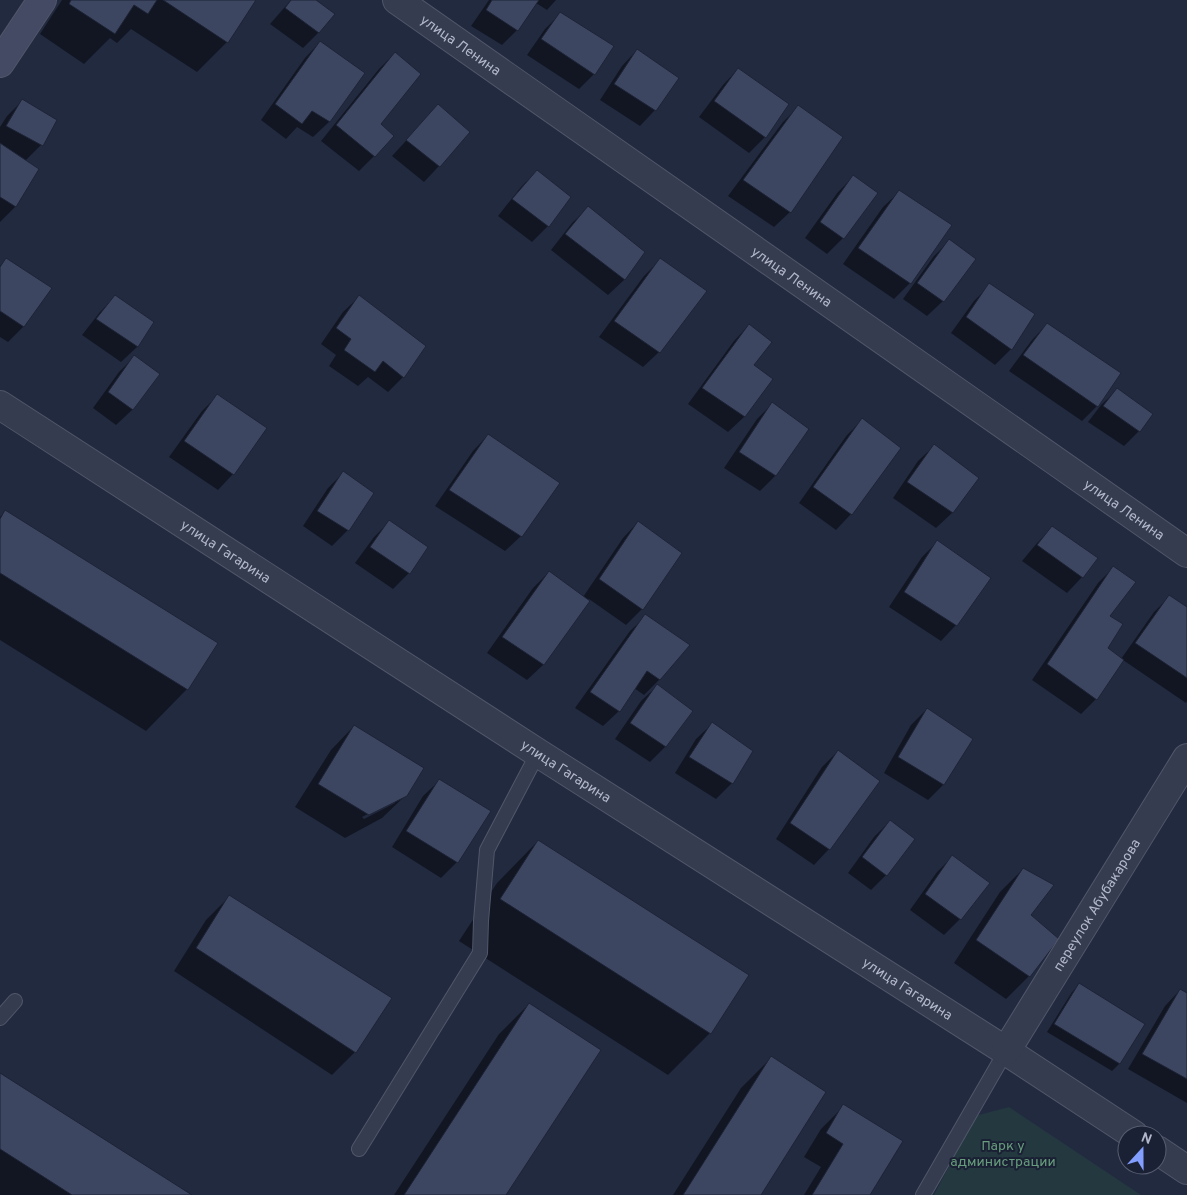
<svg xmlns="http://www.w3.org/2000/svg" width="1187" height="1195" font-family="Overpass,sans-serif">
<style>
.green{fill:#243840}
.shadow{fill:#0007;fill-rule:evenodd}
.building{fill:#3d4660;stroke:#1d2336}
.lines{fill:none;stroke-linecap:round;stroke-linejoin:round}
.lane-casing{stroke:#51576a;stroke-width:16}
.street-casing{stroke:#51576a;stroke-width:30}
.secondary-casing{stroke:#51576a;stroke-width:30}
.lane{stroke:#363c4f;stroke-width:14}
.street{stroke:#363c4f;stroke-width:28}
.secondary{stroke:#444a63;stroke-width:28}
.labels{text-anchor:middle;stroke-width:4;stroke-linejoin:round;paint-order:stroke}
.street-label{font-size:14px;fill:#b2b7ca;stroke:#1b2134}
.park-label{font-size:14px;fill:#679d7c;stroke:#1b2134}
</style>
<rect width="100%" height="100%" fill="#222a40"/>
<path class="green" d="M1009,1107l132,88h-207l41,-79z"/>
<path class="shadow" d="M62,0h193l-28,42 -30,30 -66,-43 -14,14 -7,-5 -26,26 -44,-30z
M291,0h23l4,33 -15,15 -33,-24z
M489,0h67l-9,10 -11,-7 -19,27 -15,15 -31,-19z
M560,14l34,60 -15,15 -52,-34 18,-26z
M320,42l43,32 -34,48 -16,15 -16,-10 -11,12 -25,-19 44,-62z
M637,50l18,60 -15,16 -40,-26 22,-34z
M395,53l-21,103 -15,15 -38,-30 58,-72z
M738,69l27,68 -16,16 -50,-36 24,-32z
M22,101l19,44 -16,16 -10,46 -15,15v-95l7,-11z
M438,106l1,60 -15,16 -32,-26z
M798,107l-8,105 -16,15 -46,-31 55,-74z
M537,171l11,55 -16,16 -34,-26 23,-29z
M853,177l23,16 -33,45 -16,16 -22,-16 33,-46z
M899,192l51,33 -40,58 -16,16 -51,-35 40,-57z
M588,208l55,44 -19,28 -16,15 -57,-45 21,-27z
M949,241l-6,60 -16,15 -24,-17 31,-43z
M6,260l44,29 -27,38 -15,15 -8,-5v-71z
M660,260l-1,92 -16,15 -44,-30 45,-61z
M990,285l44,30 -23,34 -16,16 -44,-32 23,-32z
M116,296l37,27 -16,24 -16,15 -39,-27 18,-23z
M359,297l44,80 -15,15 -20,-15 -10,9 -29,-20 7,-11 -15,-11 22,-32z
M1047,324l50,82 -15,15 -73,-50 23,-31z
M749,325l3,40 19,14 -27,38 -16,15 -40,-28 46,-63z
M134,357l24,17 -26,36 -16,15 -23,-17 26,-36z
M1117,390l22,41 -15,15 -36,-24 13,-17z
M217,396l16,78 -15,16 -49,-33 33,-46z
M772,404l35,25 -32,47 -15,15 -36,-23 33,-49z
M862,420l-11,94 -15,16 -37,-27 48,-68z
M488,435l33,101 -16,15 -70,-45 38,-55z
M934,446l43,32 -25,35 -16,15 -43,-30 25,-37z
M343,473l5,57 -16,16 -29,-20 25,-38z
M5,512l182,177 -41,42 -146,-91v-123z
M389,522l38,25 -18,26 -16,16 -38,-26 19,-26z
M638,522l43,31 -39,56 -16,16 -37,-26 -46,66 -16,15 -40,-27 46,-65 16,-16 34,25 40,-59z
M1053,527l43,31 -14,19 -15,16 -45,-32 15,-18z
M937,542l19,83 -15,16 -52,-34 33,-50z
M1114,567l-8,81 15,11 33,-47 15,-15 18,12v92l-1,2 -63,-43 -27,39 -15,15 -49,-34 66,-97z
M646,616l14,63 -16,16 -10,-7 -15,23 -16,15 -28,-18 55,-77z
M657,686l9,60 -16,16 -35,-23 26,-38z
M927,709l44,30 -28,46 -15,15 -44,-27 27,-48z
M712,724l40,28 -20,31 -16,16 -41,-26 21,-34z
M354,726l52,69 -24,23 -37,20 -50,-31 36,-57zM395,800v3l-31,16 -2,-2z
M838,751l-9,98 -15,16 -38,-26 46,-72z
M439,781l50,31 -32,50 -16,16 -49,-31 31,-51z
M890,821l-4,54 -15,15 -23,-17 26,-36z
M538,841l209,134 -37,58 -42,42 -209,-134 38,-58z
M952,857l8,62 -16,16 -34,-25 27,-38z
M1023,869l6,46v61l-23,23 -52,-36 46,-71z
M229,897l126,155 -23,23 -158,-104 32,-51z
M1079,985l64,39 -24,40 -7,7 -65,-39 25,-40z
M1180,990l7,4v109l-59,-34 37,-63z
M529,1004l-24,191h-111l105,-161z
M771,1058l-12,137h-86l68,-107z
M0,1074l190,121h-190z
M844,1106l25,89h-65l17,-28 -17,-10 17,-28z"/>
<path class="building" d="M71,0h86l-9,14 -14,-9 -19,29 -46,-30z
M163,0h93l-28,43z
M291,0h25l19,14 -16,19 -34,-25z
M492,0h47l-21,31 -32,-21z
M560,12l54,34 -19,29 -54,-36z
M320,41l45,32 -35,49 -18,-11 -10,13 -27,-20z
M637,49l42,29 -23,33 -42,-27z
M395,52l26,22 -40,50 13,12 -19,21 -39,-32z
M738,68l51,36 -23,34 -52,-37z
M22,99l35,21 -14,26 -37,-20z
M438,104l32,28 -30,35 -34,-27z
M798,105l45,32 -52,76 -48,-33z
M0,143l39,26 -23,38 -16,-10z
M537,170l34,27 -22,30 -37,-28z
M853,175l25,18 -34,46 -24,-17z
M899,190l53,35 -41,59 -53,-36z
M588,206l57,46 -20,28 -60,-46z
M949,239l27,20 -32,43 -27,-19z
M6,258l46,30 -28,39 -24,-16v-44z
M660,258l47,33 -47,62 -46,-32z
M989,283l46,31 -23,36 -46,-33z
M115,295l39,27 -16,25 -42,-28z
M359,295l67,51 -22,32 -21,-17 -8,11 -31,-22 7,-11 -15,-11z
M1047,323l74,50 -23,34 -75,-52z
M749,324l23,18 -18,23 19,14 -28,38 -43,-29z
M134,355l26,19 -27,36 -25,-18z
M1117,388l36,26 -13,18 -37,-26z
M217,394l50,34 -33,47 -50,-34z
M772,402l37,27 -33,47 -37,-24z
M862,418l39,30 -49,67 -39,-28z
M488,434l72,49 -38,54 -73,-47z
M934,444l45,34 -26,35 -46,-31z
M343,471l31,22 -25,38 -32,-20z
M5,510l213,133 -30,47 -188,-117v-54z
M389,520l39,27 -18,27 -40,-27z
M638,521l44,32 -39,57 -44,-31z
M1052,526l46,32 -15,20 -46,-33z
M937,540l54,38 -34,48 -53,-34z
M1113,566l23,16 -26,34 13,8 -15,24 16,12 -27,40 -50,-36z
M549,571l41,30 -46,64 -42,-28z
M1169,595l18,12v71l-52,-35z
M645,614l45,31 -30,35 -13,-9 -27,41 -30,-20z
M657,684l36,27 -27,36 -36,-24z
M927,708l46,31 -29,46 -46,-28z
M712,722l41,29 -20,33 -44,-27z
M354,725l70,43 -17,28 -38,19 -51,-31z
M838,750l42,31 -50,69 -40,-27z
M439,779l52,32 -33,52 -52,-32z
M890,820l25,19 -28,37 -25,-19z
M538,840l211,135 -38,59 -211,-135z
M952,855l38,28 -29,37 -36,-26z
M1023,868l31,17 -23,30 28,24 -29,38 -54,-37z
M229,895l163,103 -36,55 -160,-105z
M1079,983l66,41 -25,40 -66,-40z
M1180,989l7,4v86l-45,-25z
M529,1003l72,47 -95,145h-102z
M771,1056l55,36 -65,103h-78z
M0,1073l192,122h-120l-72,-46z
M843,1104l60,37 -33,54h-58l31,-51 -17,-11z"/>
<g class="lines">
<defs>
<path id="lane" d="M0,1018l15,-17
M359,1149l121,-196 1,-32 6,-71 51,-97
M923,1195l83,-144"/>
<g id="street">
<path id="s1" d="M397,0l790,553"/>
<path id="s2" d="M0,405l538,348 468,298 128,84"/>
<path id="s3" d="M1006,1051l181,-293"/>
<path d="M1157,1150l30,20"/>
</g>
<path id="secondary" d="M0,63l42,-63"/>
</defs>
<use href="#lane" class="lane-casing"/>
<use href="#street" class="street-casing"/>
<use href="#secondary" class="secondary-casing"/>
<use href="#lane" class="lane"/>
<use href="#street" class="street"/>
<use href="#secondary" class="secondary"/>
</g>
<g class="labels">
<g class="street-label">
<text dy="5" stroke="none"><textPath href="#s1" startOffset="78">улица Ленина</textPath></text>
<text dy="5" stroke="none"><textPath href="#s1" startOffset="482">улица Ленина</textPath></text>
<text dy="5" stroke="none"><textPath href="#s1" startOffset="888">улица Ленина</textPath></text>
<text dy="5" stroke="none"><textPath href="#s2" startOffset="269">улица Гагарина</textPath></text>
<text dy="5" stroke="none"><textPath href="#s2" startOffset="674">улица Гагарина</textPath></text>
<text dy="5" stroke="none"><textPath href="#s3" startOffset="172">переулок Абубакарова</textPath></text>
<text dy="5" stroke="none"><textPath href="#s2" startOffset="1079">улица Гагарина</textPath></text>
</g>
<g class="park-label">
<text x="1003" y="1150">Парк у<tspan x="1003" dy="16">администрации</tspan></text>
</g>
</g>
<g transform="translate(1142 1150) rotate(21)"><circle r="24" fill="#1b2134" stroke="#575d70"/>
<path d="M0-4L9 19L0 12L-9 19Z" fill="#829eff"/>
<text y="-8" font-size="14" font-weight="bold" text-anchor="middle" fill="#b2b7ca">N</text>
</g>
</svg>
